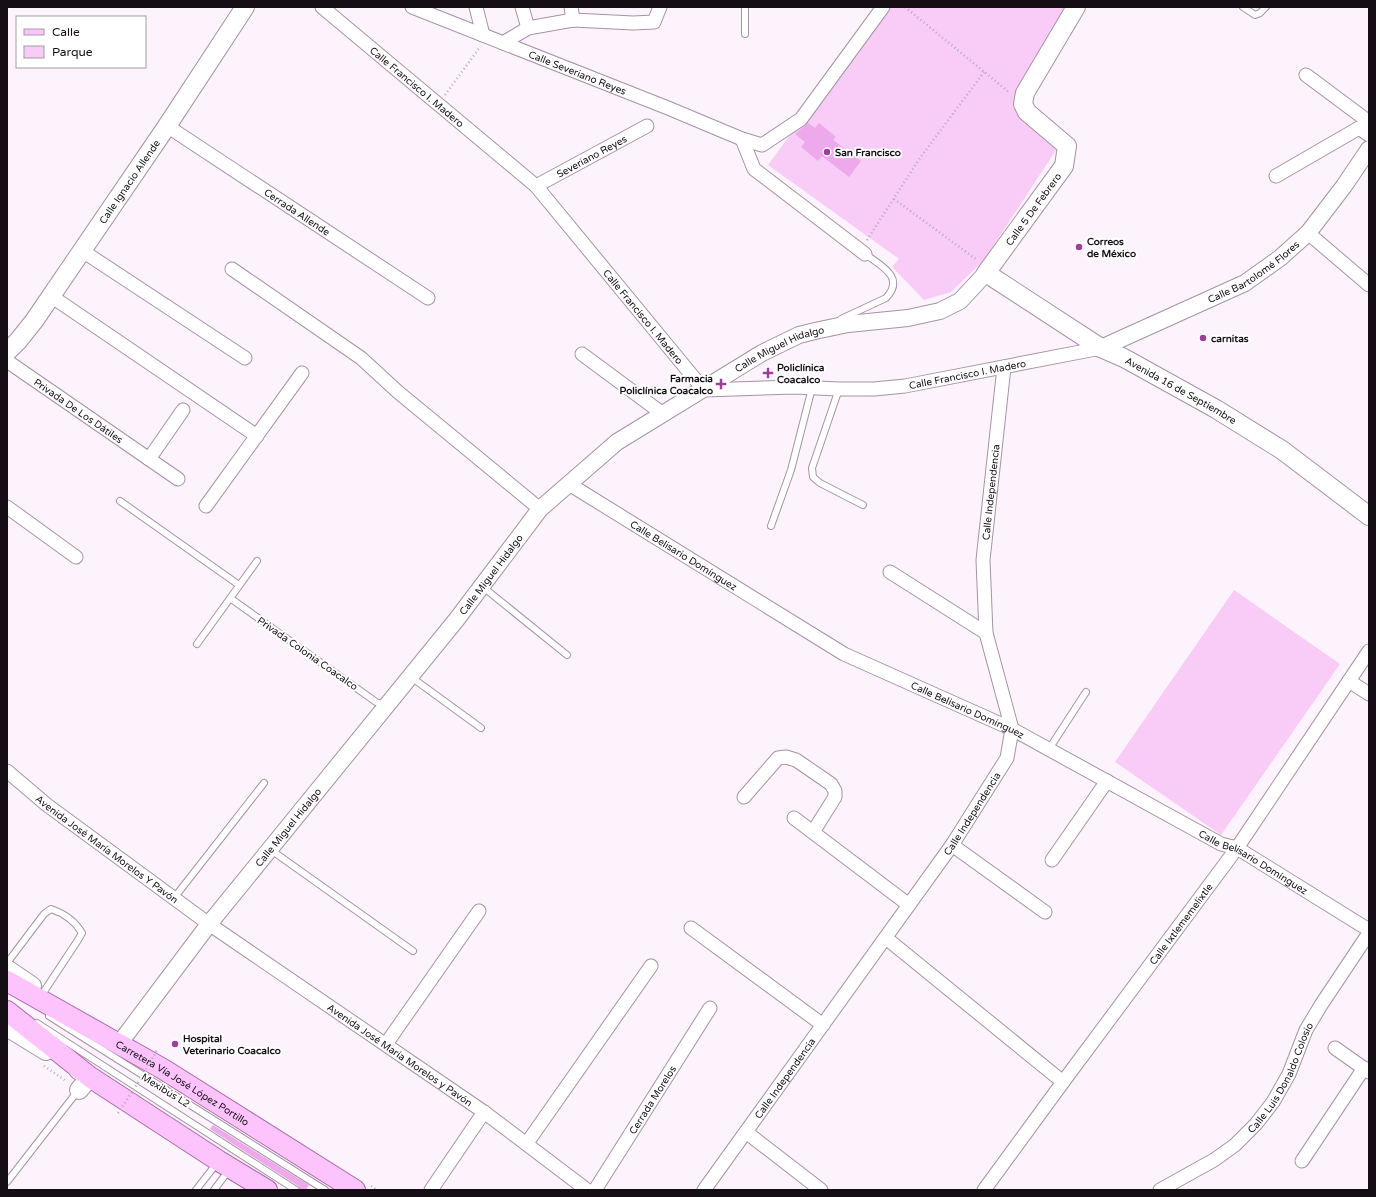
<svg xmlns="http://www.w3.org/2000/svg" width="1376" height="1197" font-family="'Varela Round',sans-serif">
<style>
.green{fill:#f8ccf6}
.building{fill:#eda9eb}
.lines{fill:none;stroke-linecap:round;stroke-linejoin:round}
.service-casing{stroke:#a494a3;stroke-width:8}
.minor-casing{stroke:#a494a3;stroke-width:15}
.tertiary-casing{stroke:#a494a3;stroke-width:18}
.secondary-casing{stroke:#a494a3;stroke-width:20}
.primary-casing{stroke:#ab6aaa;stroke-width:22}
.path{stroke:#b5adb5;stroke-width:2.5;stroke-dasharray:1 3;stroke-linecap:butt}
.service{stroke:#fff;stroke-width:6}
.minor{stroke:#fff;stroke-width:13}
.tertiary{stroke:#fff;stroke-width:16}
.secondary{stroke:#fff;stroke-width:18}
.primary{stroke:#fdc3fc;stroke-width:20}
.path-bridge{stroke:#b5adb5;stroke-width:2.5;stroke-dasharray:1 3;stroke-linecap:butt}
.poi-dot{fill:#a03ca1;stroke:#fff;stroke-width:1.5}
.labels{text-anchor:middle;stroke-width:4;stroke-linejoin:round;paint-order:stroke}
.street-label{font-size:10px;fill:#150f15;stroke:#fff}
.poi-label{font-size:10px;font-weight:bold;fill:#150f15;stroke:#fff;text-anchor:start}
</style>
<rect width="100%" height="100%" fill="#fdf3fc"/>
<path class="green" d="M884,7h182l-51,89 43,51 -74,113 -33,32 -27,8 -32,-33 7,-8 -131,-94z
M1234,590l106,74 -119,171 -106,-73z"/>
<path class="building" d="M808,123l7,5 4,-5 17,14 -3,3 28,21 -12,16 -27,-21 -4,5 -17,-14 4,-5 -10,-8z
M213,1125l96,60 -3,5h-6l-2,-4 -88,-57z"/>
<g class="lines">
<defs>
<path id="service" d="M1243,7l12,8 5,-2 6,-6
M745,34v-27
M841,319l45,-21c20,-21 -6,-33 -21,-44
M839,389l-27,79 1,9 7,6 43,22
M120,501l119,84
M771,526l20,-56 21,-82
M483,587l84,68
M230,598l146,104 10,3
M197,644l60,-83
M411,677l70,51
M1049,749l37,-57
M271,850l142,101
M174,898l90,-115
M7,963l37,-49 7,-5c12,4 24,12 31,24l-4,7 -35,53
M49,1016l276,174
M37,1023l259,167
M7,1182l70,-90
M196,1190l21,-27
M214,1190l15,-20"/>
<g id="minor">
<path id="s1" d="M322,7l214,179 168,204 91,-3 44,2h35l31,-3 196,-38"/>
<path id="s2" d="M412,7l256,101 74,31 20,6 39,-26 82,-112"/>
<path d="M476,7l7,28"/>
<path d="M522,7l6,21"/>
<path d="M571,7l2,13"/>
<path d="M503,43l25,-15 45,-8 60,3 21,-1 6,-15"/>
<path d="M1306,75l63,47"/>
<path id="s3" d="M167,126l261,172"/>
<path d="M742,139l12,30 111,85"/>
<path d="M1276,176l83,-48 10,7"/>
<path id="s4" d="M536,186l111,-60"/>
<path d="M1308,233l61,52"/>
<path d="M81,250l164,108"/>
<path d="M232,269l129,89 37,34 142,117"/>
<path d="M51,296l206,140"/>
<path d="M582,354l81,60"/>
<path id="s5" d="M7,361l171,118"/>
<path d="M149,459l34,-49"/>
<path id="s6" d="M569,484l275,170 168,75 209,115 16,4 132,82"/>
<path d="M206,506l96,-133"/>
<path d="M7,507l69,50"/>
<path d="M890,572l96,61"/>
<path d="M1349,681l20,13"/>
<path id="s7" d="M7,771l40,34 162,119 275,188 103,78"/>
<path d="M744,797l34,-39 8,-1 10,3 35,24 4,7v6l-22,35"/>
<path d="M794,818l115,87"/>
<path d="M952,845l93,67"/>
<path d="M1052,860l55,-79"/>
<path d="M691,928l132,97"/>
<path d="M886,938l177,144"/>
<path d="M386,1044l93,-133"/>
<path d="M1335,1048l34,24"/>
<path d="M746,1132l75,58"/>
<path d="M527,1143l124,-177"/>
<path d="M1302,1161l62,-93"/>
<path d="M431,1190l53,-78"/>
<path id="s8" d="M595,1190l115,-182"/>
<path id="s9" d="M704,1190l248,-345 55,-87 5,-29 -26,-96 -3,-73 21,-193"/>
<path id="s10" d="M984,1190l79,-108 174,-234 132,-197"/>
<path id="s11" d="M1160,1190l54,-30 21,-15 21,-21 17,-22 16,-28 17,-44 15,-25 48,-72"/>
</g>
<g id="tertiary">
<path id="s12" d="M1101,348l144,-65 35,-25 28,-25 36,-47 25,-37"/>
<path id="s13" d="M119,1044l90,-120 248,-305 83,-110 77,-67 145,-89 37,-18 16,-4 33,-7 60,-6 32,-7 20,-10 26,-28"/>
</g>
<g id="secondary">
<path id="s14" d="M1076,7l-51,86 -2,11 4,8 40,34 -3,20 -78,107 115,75 23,10 92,51 66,41 87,66"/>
<path id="s15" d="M7,352l11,-11 16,-20 133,-195 78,-119"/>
<path d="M7,969l25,17"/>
<path d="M7,1027l39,24"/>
<path d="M78,1070l12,7 -11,13"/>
</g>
<g id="primary">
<path id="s16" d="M7,981l156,88 192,121"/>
<path d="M7,1011l83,66 129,84 48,29"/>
</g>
</defs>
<use href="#service" class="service-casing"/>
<use href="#minor" class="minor-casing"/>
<use href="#tertiary" class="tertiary-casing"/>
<use href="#secondary" class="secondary-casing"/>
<use href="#primary" class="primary-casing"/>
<path class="path" d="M905,7l105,86
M445,95l35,-48
M894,199l83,61
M867,240l53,-82 64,-86
M44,1066l22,15
M371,1186l6,4"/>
<use href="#service" class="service"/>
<use href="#minor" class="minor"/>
<use href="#tertiary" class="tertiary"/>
<use href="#secondary" class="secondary"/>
<use href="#primary" class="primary"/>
<path class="path-bridge" d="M118,1113l20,-30 19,-33"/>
</g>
<g class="poi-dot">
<circle cx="827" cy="152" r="4"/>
<circle cx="1079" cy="247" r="4"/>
<circle cx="1203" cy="338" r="4"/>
<path d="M766 367h4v4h4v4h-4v4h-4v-4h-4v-4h4z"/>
<path d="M719 378h4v4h4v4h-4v4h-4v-4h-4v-4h4z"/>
<circle cx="175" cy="1044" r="4"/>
</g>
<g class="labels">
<g class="street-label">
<text dy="4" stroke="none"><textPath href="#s2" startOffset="178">Calle Severiano Reyes</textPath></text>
<text dy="4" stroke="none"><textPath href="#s1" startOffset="124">Calle Francisco I. Madero</textPath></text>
<text dy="4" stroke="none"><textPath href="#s4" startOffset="63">Severiano Reyes</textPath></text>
<text dy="4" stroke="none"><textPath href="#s15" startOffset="210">Calle Ignacio Allende</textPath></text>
<text transform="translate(1033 209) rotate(-54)" y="4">Calle 5 De Febrero</text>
<text dy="4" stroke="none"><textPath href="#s3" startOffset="156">Cerrada Allende</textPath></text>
<text dy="4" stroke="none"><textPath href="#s12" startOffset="171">Calle Bartolomé Flores</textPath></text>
<text dy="4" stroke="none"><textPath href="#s1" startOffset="448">Calle Francisco I. Madero</textPath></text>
<text dy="4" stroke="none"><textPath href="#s13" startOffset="971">Calle Miguel Hidalgo</textPath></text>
<text dy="4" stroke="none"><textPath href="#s1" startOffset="808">Calle Francisco I. Madero</textPath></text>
<text dy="4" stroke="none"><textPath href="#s14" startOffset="553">Avenida 16 de Septiembre</textPath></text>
<text dy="4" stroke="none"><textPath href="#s5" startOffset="87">Privada De Los Dátiles</textPath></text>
<text dy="4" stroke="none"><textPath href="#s9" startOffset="798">Calle Independencia</textPath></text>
<text dy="4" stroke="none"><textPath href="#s6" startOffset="135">Calle Belisario Domínguez</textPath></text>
<text dy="4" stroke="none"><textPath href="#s13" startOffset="599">Calle Miguel Hidalgo</textPath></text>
<text transform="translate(308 653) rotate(35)" y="4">Privada Colonia Coacalco</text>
<text dy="4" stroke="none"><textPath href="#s6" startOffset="459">Calle Belisario Domínguez</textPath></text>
<text dy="4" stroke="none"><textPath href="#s9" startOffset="462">Calle Independencia</textPath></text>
<text dy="4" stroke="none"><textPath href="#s13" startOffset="275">Calle Miguel Hidalgo</textPath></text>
<text dy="4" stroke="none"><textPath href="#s7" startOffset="127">Avenida José María Morelos Y Pavón</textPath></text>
<text dy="4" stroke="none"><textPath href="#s6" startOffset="783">Calle Belisario Domínguez</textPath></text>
<text dy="4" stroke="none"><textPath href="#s10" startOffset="331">Calle Ixtlememelixtle</textPath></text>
<text dy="4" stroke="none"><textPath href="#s7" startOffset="485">Avenida José María Morelos y Pavón</textPath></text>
<text dy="4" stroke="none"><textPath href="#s11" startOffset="170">Calle Luis Donaldo Colosio</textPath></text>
<text dy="4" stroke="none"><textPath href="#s9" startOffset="138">Calle Independencia</textPath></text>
<text dy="4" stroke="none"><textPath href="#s16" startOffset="203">Carretera Vía José López Portillo</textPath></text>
<text transform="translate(166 1090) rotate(32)" y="4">Mexibús L2</text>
<text dy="4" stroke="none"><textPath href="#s8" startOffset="107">Cerrada Morelos</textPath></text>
</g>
<g class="poi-label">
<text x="835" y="156">San Francisco</text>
<text x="1087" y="245">Correos<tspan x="1087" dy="12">de México</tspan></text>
<text x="1211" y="342">carnitas</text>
<text x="777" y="371">Policlínica<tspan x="777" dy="12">Coacalco</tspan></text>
<text x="713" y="382" text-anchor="end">Farmacia<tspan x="713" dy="12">Policlínica Coacalco</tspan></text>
<text x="183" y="1042">Hospital<tspan x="183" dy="12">Veterinario Coacalco</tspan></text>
</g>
</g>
<rect width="1376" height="1197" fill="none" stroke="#150f15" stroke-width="16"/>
<rect x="16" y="16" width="130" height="52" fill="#ffffff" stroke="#a19fa1"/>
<rect x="24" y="29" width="20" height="6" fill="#fdc3fc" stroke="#a19fa1"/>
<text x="52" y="36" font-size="12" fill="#150f15">Calle</text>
<rect x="24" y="46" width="20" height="12" fill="#f8ccf6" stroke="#a19fa1"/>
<text x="52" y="56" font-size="12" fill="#150f15">Parque</text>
</svg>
